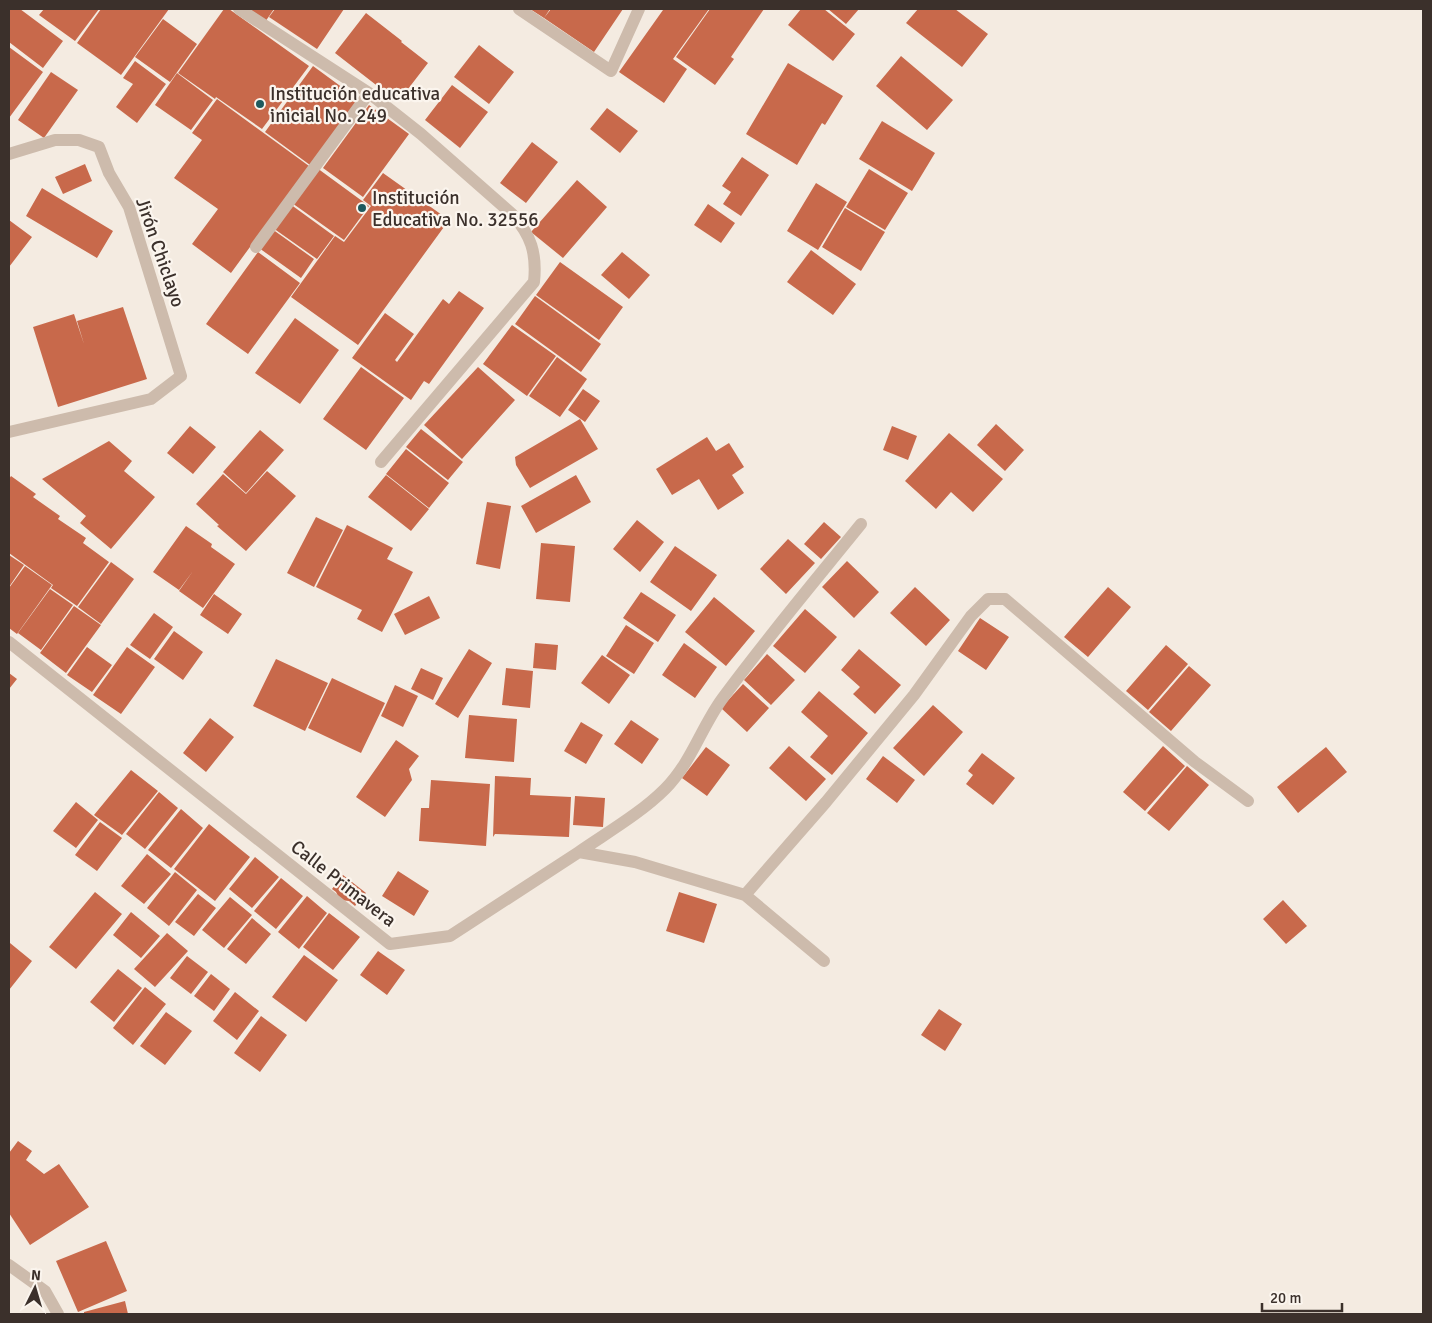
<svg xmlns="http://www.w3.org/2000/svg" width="1432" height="1323" font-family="Signika,sans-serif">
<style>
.building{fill:#c8694b}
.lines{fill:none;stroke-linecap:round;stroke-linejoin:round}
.minor{stroke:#cdbbac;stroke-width:12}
.poi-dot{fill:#1f5a5e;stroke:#fbf5ee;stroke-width:2}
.labels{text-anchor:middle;stroke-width:4.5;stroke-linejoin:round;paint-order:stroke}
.poi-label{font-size:19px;fill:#3b302b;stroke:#fbf5ee;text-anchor:start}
.street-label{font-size:19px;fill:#3b302b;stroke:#fbf5ee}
</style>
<rect width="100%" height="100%" fill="#f4ebe1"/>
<path class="building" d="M11,9h9l43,32 -20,27 -34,-26v-31z
M44,9h55l-24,32 -36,-26z
M101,9h68l-48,66 -44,-32z
M224,9h5l80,57 -47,63 -46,-32 -1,2 -37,-26z
M245,9h29l-9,13z
M275,9h69l-27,40 -48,-32z
M530,9h20l-6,9z
M551,9h72l-29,43 -50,-34z
M661,9h48l-36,50 14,10 -23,34 -45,-31 44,-62z
M710,9h54l-33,48 3,2 -19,26 -39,-28z
M801,9h23l31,25 -22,27 -45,-36z
M828,9h31l-13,15z
M918,9h37l33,25 -26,33 -56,-44z
M366,13l36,28 -1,1 27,21 -30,39 -63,-49z
M163,19l34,25 -27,38 -35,-25z
M479,45l35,27 -25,32 -35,-27z
M9,47l34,25 -34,46z
M901,56l52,44 -26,30 -51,-44z
M135,61l31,23 -29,39 -21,-16 17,-23 -10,-6z
M788,63l55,33 -18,29 -3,-2 -25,42 -51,-31z
M313,66l45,33 -48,66 -45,-33z
M51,72l27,18 -34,48 -26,-18z
M177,73l36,27 -22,30 -36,-25z
M452,85l36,27 -28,36 -35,-28z
M217,99l92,67 -78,107 -39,-29 26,-35 -44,-31 28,-38 -10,-7z
M369,105l40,29 -46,63 -40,-29z
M607,108l31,23 -18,22 -30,-24z
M882,121l53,32 -23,38 -53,-32z
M532,142l26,20 -32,41 -26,-20z
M742,157l27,18 -28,41 -18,-12 8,-12 -9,-6z
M85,164l7,17 -29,13 -8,-17z
M317,168l52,38 -25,34 -52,-37z
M869,169l39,24 -23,37 -39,-23z
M383,173l66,47 -91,125 -67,-48 44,-61 9,6 27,-36 -8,-6z
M577,180l30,27 -44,51 -32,-26z
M816,183l31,19 -29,48 -31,-19z
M42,188l71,43 -16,27 -71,-42z
M290,204l44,32 -17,23 -44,-31z
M708,204l27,19 -14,20 -27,-18z
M845,208l40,24 -24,39 -39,-24z
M9,220l23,17 -23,30z
M272,229l42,30 -13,19 -42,-30z
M811,250l45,34 -23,31 -46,-33z
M258,252l42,31 -52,71 -42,-30z
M622,252l28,23 -21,24 -28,-24z
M560,262l63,45 -24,33 -63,-45z
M459,291l25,17 -55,76 -5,-3 -13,19 -59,-42 33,-45 29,21 -19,26 2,2 46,-63 6,5z
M535,296l66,48 -20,28 -66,-48z
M123,307l24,72 -89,28 -25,-80 41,-13 10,30 -7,-23z
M295,318l44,32 -39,54 -45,-31z
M512,325l44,31 -29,40 -44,-32z
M557,357l30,22 -27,38 -31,-21z
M361,367l43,31 -38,52 -43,-31z
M478,367l37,33 -53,59 -38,-34z
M583,389l17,12 -15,21 -17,-12z
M580,419l18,30 -68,39 -14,-23 -1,-8z
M996,424l28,26 -19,21 -28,-26z
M190,426l26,21 -23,27 -26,-21z
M892,426l25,10 -9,24 -25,-10z
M421,429l42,33 -15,18 -42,-33z
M260,430l24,20 -38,43 -23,-21z
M949,433l54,46 -30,33 -22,-20 -15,17 -31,-28z
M707,437l9,14 13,-8 15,24 -12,8 12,18 -26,17 -19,-31 -27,16 -16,-26z
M109,441l23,20 -8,10 31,26 -44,52 -31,-26 6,-7 -44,-37z
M406,449l43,34 -20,25 -43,-34z
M267,471l29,25 -50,55 -29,-25 2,-1 -23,-21 27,-30 23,20z
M386,475l43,34 -18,22 -43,-34z
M576,475l15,27 -55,31 -15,-27z
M11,476l25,18 -3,3 27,19 -2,3 28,19 -3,5 26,19 -32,44 -26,-18 2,-3 -44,-32v-74z
M487,502l24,4 -11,63 -24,-5z
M316,517l27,13 -29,57 -27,-14z
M637,520l27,22 -24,30 -27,-23z
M824,522l17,15 -20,22 -17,-15z
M347,525l46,23 -6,11 26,13 -31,60 -25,-13 5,-9 -46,-23z
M186,526l26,18 -1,3 24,17 -32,44 -24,-17 14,-20 -14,19 -26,-18z
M788,539l27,24 -29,31 -26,-25z
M541,543l34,3 -5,56 -34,-3z
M675,546l42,29 -26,36 -41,-29z
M9,555l15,10 -15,22z
M847,561l32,31 -25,26 -32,-31z
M111,562l23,17 -33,45 -23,-17z
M25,566l27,19 -35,49 -8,-6v-40z
M915,587l35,33 -24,26 -36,-33z
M1108,587l23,20 -43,50 -24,-20z
M50,589l23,16 -32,45 -23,-17z
M641,592l35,23 -18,27 -35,-24z
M214,594l28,20 -14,20 -28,-19z
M429,596l11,22 -35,17 -11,-21z
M714,597l41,34 -29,35 -41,-34z
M74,606l27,19 -35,48 -26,-20z
M805,609l32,28 -32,36 -32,-27z
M154,613l19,14 -23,32 -20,-14z
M980,618l29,19 -23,33 -28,-19z
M626,625l28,18 -20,31 -28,-18z
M174,631l29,21 -20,28 -29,-21z
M535,643l23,2 -2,25 -23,-2z
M684,643l33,24 -22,31 -33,-23z
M1166,645l22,19 -40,46 -22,-19z
M87,647l25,18 -20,27 -25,-17z
M127,647l28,20 -34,47 -28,-19z
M469,649l23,14 -34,55 -23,-14z
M859,649l42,36 -26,29 -22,-20 7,-7 -19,-17z
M767,654l28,26 -24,25 -27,-25z
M602,655l28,20 -21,29 -28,-21z
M276,659l52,24 -23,48 -52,-25z
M1189,666l22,19 -40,46 -22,-19z
M421,668l22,10 -10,22 -22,-11z
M506,668l27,3 -3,37 -28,-3z
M9,673l8,6 -8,10z
M332,678l53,25 -24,50 -53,-25z
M743,684l26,24 -22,24 -26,-24z
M395,685l23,11 -15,31 -22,-11z
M819,691l49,42 -36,42 -22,-18 18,-21 -27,-24z
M933,705l30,27 -39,44 -31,-28z
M469,715l48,4 -3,43 -49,-4z
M210,718l24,19 -28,35 -23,-19z
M631,720l28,19 -17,25 -28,-20z
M581,722l22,13 -17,29 -22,-13z
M396,740l23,16 -10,13 3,11 -27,37 -29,-20z
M789,746l37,33 -20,22 -37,-33z
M1163,746l22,20 -40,45 -22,-19z
M706,747l24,18 -23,31 -25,-18z
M1326,747l21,25 -49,41 -21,-26z
M982,753l33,25 -22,27 -27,-21 7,-9 -5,-4z
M883,756l32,24 -18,23 -31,-24z
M1187,766l22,19 -40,46 -22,-18z
M131,770l27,21 -36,44 -28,-20z
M495,776l36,2 -1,17 41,2 -2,40 -74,-3 -2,3z
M431,780l59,4 -4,62 -67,-5 2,-33h8z
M159,792l19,16 -33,41 -19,-15z
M575,796l30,2 -2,29 -30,-2z
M76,802l22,18 -22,28 -23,-17z
M181,809l22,19 -32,40 -23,-18z
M100,822l22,16 -25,33 -22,-16z
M209,824l41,33 -35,44 -41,-32z
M147,854l24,20 -27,30 -23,-18z
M255,857l24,20 -27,31 -23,-19z
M398,871l31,20 -15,25 -32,-20z
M175,872l22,18 -28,36 -22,-18z
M343,875l23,18 -11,13 -6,-5 -9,-1 -4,-8 -4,-3z
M281,878l22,18 -27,33 -22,-18z
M95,892l27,22 -46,55 -27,-22z
M679,892l38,12 -13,39 -38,-12z
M198,894l18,14 -22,28 -19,-14z
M307,896l20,17 -28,36 -21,-17z
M230,897l22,18 -28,33 -22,-18z
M1283,900l24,26 -21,18 -23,-25z
M131,912l29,24 -19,22 -28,-23z
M329,913l31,24 -27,33 -30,-23z
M252,918l19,16 -25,30 -19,-15z
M167,933l21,18 -33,36 -21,-18z
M10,943l22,18 -23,29v-46z
M378,951l27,19 -18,25 -27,-20z
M304,955l34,25 -32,42 -34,-25z
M187,956l21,16 -17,22 -21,-16z
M118,969l24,19 -28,34 -24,-20z
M211,974l19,15 -16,22 -20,-15z
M145,987l21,17 -33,41 -20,-17z
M235,992l24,19 -22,29 -24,-19z
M939,1009l23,15 -17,27 -24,-16z
M166,1012l26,19 -27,34 -25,-19z
M261,1016l26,19 -27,37 -26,-19z
M18,1141l14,10 -6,9 18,14 15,-10 30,43 -59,38 -21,-32v-60z
M106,1241l21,50 -49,21 -22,-51z
M125,1301l3,13h-44v-2z"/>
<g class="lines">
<path class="minor" d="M239,9l130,84 52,41 91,80c19,21 25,39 22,68l-153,180
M519,9l92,62 28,-62
M9,154l46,-14h24l20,7 10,26 20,34 52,169 -30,23 -142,33
M256,247l113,-154
M9,642l381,302 60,-8 129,-84 56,10 110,33 79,66
M579,852c29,-20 62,-39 86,-63 26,-26 36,-61 57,-90 44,-60 92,-117 139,-175
M745,895l81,-93 88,-107 57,-79 17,-17h17l190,163 53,39
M9,1265l36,26 13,23"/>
</g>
<g class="poi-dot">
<circle cx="260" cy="104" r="5"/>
<circle cx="362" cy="208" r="5"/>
</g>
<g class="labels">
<g class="poi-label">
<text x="270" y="100">Institución educativa<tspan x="270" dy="22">inicial No. 249</tspan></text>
<text x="372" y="204">Institución<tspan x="372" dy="22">Educativa No. 32556</tspan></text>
</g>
<g class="street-label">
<text transform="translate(161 252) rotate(71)" y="7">Jirón Chiclayo</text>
<text transform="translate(344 883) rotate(38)" y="7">Calle Primavera</text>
</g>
</g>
<rect width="1432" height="1323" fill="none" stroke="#3b302b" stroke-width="20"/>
<g transform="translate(35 1288) rotate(5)" stroke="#fbf5ee" stroke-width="4" paint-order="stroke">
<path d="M0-4L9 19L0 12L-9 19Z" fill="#3b302b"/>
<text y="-8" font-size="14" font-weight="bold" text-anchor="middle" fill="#3b302b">N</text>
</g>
<path d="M1262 1303v8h80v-8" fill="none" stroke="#3b302b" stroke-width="2.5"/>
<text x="1270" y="1303" font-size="15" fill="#3b302b" stroke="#fbf5ee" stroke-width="4" paint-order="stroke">20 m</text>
</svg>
